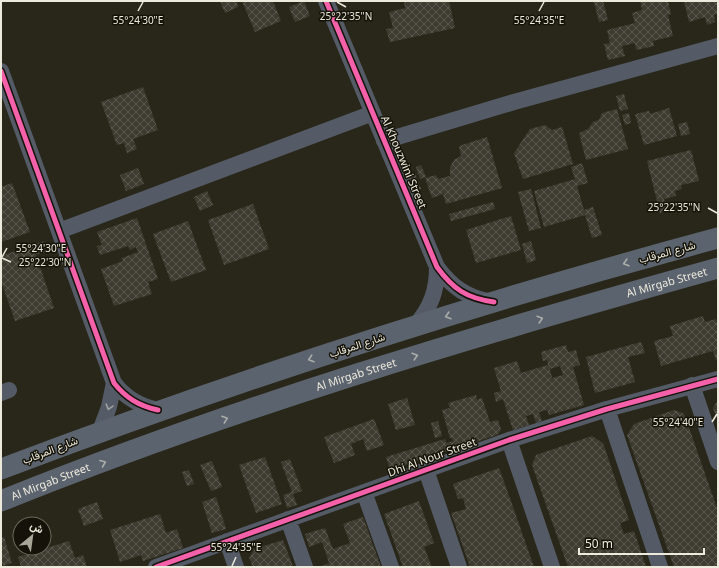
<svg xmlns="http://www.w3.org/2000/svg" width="719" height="568" font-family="'Noto Sans',Vazirmatn,sans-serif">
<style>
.building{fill:url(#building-cross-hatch);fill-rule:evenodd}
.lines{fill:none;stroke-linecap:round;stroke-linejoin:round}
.minor{stroke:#545b66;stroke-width:16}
.major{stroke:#5b636e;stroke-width:21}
.cycleway-casing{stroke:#151309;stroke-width:8}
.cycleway{stroke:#f560ab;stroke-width:5}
.oneway{stroke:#abadaa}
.oneway2{stroke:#a0a2a1}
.ticks{fill:none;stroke:#edeadc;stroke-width:1.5}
.labels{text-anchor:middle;stroke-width:3;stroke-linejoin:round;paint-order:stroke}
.street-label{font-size:11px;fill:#edeadc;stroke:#151309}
.ticks-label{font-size:10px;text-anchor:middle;fill:#edeadc;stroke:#151309;stroke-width:3;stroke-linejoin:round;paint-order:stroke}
</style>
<defs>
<pattern id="building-cross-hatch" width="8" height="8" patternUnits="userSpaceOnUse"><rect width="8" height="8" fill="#3e3c31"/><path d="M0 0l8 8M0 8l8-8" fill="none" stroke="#5a584e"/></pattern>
</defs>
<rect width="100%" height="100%" fill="#292719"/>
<path class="building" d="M220,1h16l2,6 -13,6z
M242,1h31l8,20 -26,11z
M304,1l6,15 -15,6 -6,-15z
M404,1h45l6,27 -65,14 -4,-13 7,-1 -4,-16 16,-4z
M597,1h6l5,19 -9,2 -5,-20z
M640,1h28l3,13 -3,1 5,21 -20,5 1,5 -18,4 -1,-7 -13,3 3,10 -17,4 -4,-16 6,-1 -3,-13 28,-7 -3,-10 10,-3z
M684,1h33l1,13 -4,1 1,7 -8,3 -2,-8 -16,5z
M143,87l15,43 -25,9 4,10 -10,4 -3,-10 -7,2 -16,-43z
M624,94l4,15 -8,2 -4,-15z
M669,108l8,28 -33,9 -9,-31 14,-3 1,3z
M617,109l11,40 -42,11 -7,-27 9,-4 5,-7 6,-2 3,-7z
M629,113l2,10 -6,2 -3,-10z
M687,122l3,12 -9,2 -3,-12z
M545,125l7,5 10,-3 11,37 -50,15 -9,-26 16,-24z
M487,137l15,51 -56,16 -3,-10 -11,4 -7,-20 11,-3 2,4 12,-3v-9l4,-7 7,-4 -2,-10z
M691,150l8,31 -18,4 1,4 -7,2 1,5 -12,3 3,12 -7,2 -13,-52z
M582,163l6,20 -11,3 7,24 9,-3 9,28 -10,3 -7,-23 -41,12 -10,-36 41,-12 -4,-12z
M421,165l5,12 -6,2 -4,-12z
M138,168l6,16 -18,7 -6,-16z
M415,174l6,15 -7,3 -6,-15z
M12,183l18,49 -29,10v-55z
M531,189l10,39 -12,3 -11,-39z
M207,191l6,14 -13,6 -6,-14z
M493,202l2,7 -44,12 -2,-7z
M253,204l16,45 -45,16 -16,-45z
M511,216l10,34 -45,13 -10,-33z
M137,218l21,61 -10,3 4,12 -38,12 -13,-37 22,-8 -1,-3 16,-6 -2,-5 -6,3 -2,-4 -28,9 -3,-9 5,-1 -5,-13z
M188,221l18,49 -35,12 -18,-48z
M44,241l4,10 -12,4 18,53 -39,13 -14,-40v-25z
M531,241l5,19 -9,3 -5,-19z
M703,316l2,6 11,-3 2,6v34l-2,1 -3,-9 -52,15 -7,-25 19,-5 -3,-10z
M641,342l4,11 -17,4 7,25 -40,11 -9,-36z
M566,345l2,7 8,-2 4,15 -7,2 11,38 -35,10 -2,-5 -8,2 3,9 -6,2 -3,-9 -7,2 3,9 -16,5 -10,-31 -7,3 -2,-9 7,-2 -7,-23 23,-7 4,12 27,-8 -1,-5 -4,1 -2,-9zM560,366l3,9 -11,3 -2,-9z
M476,395l1,5 5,-2 8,24 8,-2 3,10 -4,5 -107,35 -4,-13 59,-18 1,4 7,-2 -1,-3h-2l-8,-28 8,-2 -2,-5z
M407,398l8,27 -19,5 -8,-26z
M718,400v21l-5,-13z
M674,410l9,3 2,3 33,95v56h-44l-47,-132 7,-11z
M374,419l10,26 -17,6 -4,-12 -12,5 4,11 -21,8 -10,-26z
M438,421l4,15 -7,2 -4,-15z
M592,436l11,7 26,77 -9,3 4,11 10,-3 12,36h-78l-36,-102 4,-10z
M265,457l17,47 -26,9 -17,-48z
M290,459l12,32 -9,3 4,11 -10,3 -4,-13 9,-3 -11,-30z
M212,461l10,26 -11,4 -11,-26z
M499,468l13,36 22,63h-64l-15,-43 -4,-11 15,-4 -3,-11 -5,1 -5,-15z
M189,470l5,14 -7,2 -5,-14z
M216,497l10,32 -14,4 -10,-31z
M419,501l15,42 -10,4 8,20h-29l-19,-53z
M97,502l6,17 -19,7 -6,-17z
M160,514l6,19 11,-4 6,19 -40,13 -2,-6 -21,7 -10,-32z
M363,517l18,50h-62l10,-4 -7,-21 -13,5 -4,-13 20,-6 8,21 17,-6 -7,-19z
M4,537l8,26 -9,3 -2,-7v-21z
M283,540l10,27h-40l-4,-9 5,-9z
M69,541l6,17 8,-3 4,12h-66l-3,-10z"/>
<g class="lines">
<path class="minor" d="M326,1l111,266c15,20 30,31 55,35
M1,71l113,312c12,15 25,23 44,27
M384,141l130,-39 204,-56
M59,231l314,-118
M415,326c16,-19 22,-35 22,-59
M692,385l26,77
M1,393l8,-3
M607,409l53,158
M100,431l9,-24 5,-24
M509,440l43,127
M426,470l33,97
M364,492l27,75
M288,519l17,48
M227,541l9,26
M156,567l353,-127 98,-31 111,-30"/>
<g class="major">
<path d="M1,469c235,-89 475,-166 717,-231"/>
<path id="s1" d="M1,501c233,-94 475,-166 717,-233"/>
</g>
<defs>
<path id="cycleway" d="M326,1l111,266c16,22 29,31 57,35
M1,71l113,312c12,15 25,23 44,27
M156,567l353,-127 98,-31 111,-30"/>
</defs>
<use href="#cycleway" class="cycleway-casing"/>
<use href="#cycleway" class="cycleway"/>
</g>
<defs><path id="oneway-chevron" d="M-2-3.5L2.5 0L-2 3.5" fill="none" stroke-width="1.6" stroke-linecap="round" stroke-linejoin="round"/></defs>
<g class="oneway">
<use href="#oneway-chevron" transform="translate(626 263) rotate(164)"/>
<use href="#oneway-chevron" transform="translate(448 316) rotate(163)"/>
<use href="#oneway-chevron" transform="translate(540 319) rotate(-17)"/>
<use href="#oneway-chevron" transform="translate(415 356) rotate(-17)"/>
<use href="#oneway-chevron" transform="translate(311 359) rotate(162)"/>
<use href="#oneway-chevron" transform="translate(225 419) rotate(-19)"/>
<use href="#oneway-chevron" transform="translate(103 463) rotate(-21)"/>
</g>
<use class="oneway2" href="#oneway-chevron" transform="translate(109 407) rotate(106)"/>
<path class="ticks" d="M337,2l9,5M138,11l5,-9M539,11l5,-9M708,208l9,5M2,257l5,-9M2,258l9,4M712,422l5,-8M232,566l4,-9"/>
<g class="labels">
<g class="street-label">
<text transform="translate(404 162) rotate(67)" y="4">Al Khouzwini Street</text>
<text transform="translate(667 252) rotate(-15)" y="4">شارع المرقاب</text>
<text dy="4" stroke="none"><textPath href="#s1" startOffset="701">Al Mirgab Street</textPath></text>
<text transform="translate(357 345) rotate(-18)" y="4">شارع المرقاب</text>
<text dy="4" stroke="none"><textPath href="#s1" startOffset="377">Al Mirgab Street</textPath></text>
<text transform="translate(50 450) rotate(-21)" y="4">شارع المرقاب</text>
<text transform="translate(432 457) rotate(-20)" y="4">Dhi Al Nour Street</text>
<text dy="4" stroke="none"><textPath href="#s1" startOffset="53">Al Mirgab Street</textPath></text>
</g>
</g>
<g class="ticks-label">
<text x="346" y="20">25°22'35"N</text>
<text x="138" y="24">55°24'30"E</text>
<text x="539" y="24">55°24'35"E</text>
<text x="674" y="211">25°22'35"N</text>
<text x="41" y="252">55°24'30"E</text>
<text x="45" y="266">25°22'30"N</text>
<text x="678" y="426">55°24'40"E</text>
<text x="236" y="551">55°24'35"E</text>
</g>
<rect width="719" height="568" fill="none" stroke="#edeadc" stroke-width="4"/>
<g transform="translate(32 536) rotate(29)"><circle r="19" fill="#151309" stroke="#6b695d"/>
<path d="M0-3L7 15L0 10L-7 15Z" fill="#a8a698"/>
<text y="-6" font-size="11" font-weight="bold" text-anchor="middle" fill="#edeadc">ش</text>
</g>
<path d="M579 548v6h125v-6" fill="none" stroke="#edeadc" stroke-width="2"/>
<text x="585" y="548" font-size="12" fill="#edeadc" stroke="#151309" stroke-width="3" paint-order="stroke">50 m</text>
</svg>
